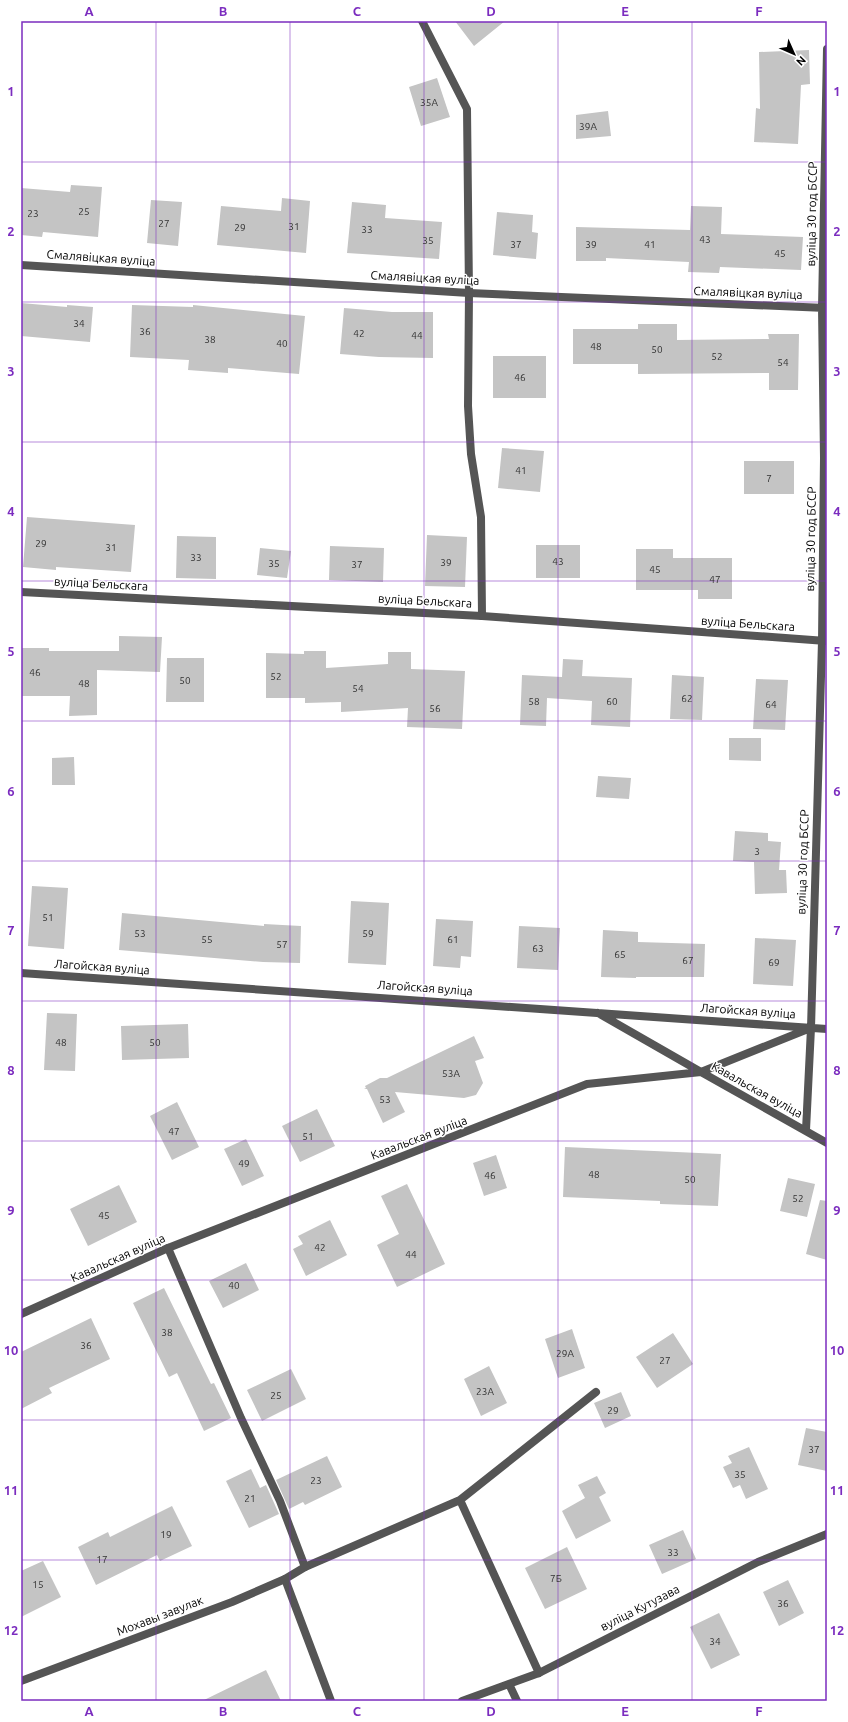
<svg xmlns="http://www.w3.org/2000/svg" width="848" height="1722" font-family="Ubuntu,sans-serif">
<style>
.building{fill:#c4c4c4}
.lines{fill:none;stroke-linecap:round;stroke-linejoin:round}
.service{stroke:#555;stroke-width:8}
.minor{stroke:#555;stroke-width:8}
.grid{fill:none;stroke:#7b2cbf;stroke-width:1;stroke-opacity:0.55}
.labels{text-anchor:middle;stroke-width:3;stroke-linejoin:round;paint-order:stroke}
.number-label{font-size:10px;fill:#313131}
.street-label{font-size:12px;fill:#000;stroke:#fff}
.neatline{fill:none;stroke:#7b2cbf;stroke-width:1.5}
.grid-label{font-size:13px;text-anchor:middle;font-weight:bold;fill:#7b2cbf}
</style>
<rect width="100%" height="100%" fill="#fff"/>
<path class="building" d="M455,21h50l-31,25z
M809,50l1,34 -9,1 -3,59 -44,-2 2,-34 4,1 -1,-57z
M437,78l13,39 -29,9 -12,-39z
M608,111l3,25 -35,3v-24z
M71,185l31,2 -4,50 -55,-5 -1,5 -21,-2v-47l49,4z
M282,198l28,3 -4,52 -89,-8 4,-39 60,5z
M151,200l31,2 -4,44 -31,-3z
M352,202l34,3 -1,13 57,4 -3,37 -92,-6z
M691,206l31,1 -1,27 82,3 -2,33 -81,-3 -1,6 -31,-1 1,-10 -83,-4v3h-30v-34l114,3z
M497,212l36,3 -1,17 6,1 -2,26 -43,-4z
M21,303l46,4v-2l26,2 -3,35 -69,-6z
M132,305l61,2v-2l112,11 -6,58 -71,-6v5l-40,-3 1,-10 -59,-3z
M344,308l48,4h41v46l-54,-1 -39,-3z
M638,324h39v16l92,-1 -1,-5h31l-1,56h-29v-17l-131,1v-10h-65v-35h65z
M493,356h53v42h-53z
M502,448l42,3 -4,41 -42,-4z
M744,461h50v33h-50z
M27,517l108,8 -4,47 -75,-5v3l-33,-3z
M427,535l40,2 -2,50 -40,-1z
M177,536l39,1v42l-40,-1z
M536,545h44v33h-44z
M330,546l54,2 -1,34 -54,-2z
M260,548l31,3 -4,27 -30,-3z
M636,549h37v9h59v41h-34v-9h-62z
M119,636l43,1 -2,35 -63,-2v45l-28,1 1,-20h-49v-48h28v3h70z
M304,651h22v17l62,-4v-12h23v17l54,2 -3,58 -55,-2 1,-19 -67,4v-10l-36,1v-5h-39v-45l38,1z
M167,658h37v44h-38z
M563,659l20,1 -1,16 50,2 -2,49 -39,-2 1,-24 -45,-3 -1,28 -26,-1 2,-50 40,2z
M672,675l32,2 -2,43 -32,-1z
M756,679l32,1 -3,50 -32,-1z
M729,738h32v23l-32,-1z
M74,757l1,28h-23v-27z
M598,776l33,2 -2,21 -33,-2z
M735,831l33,2v8l13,1 -2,28h7l1,23 -32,1 -1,-32 -21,-1z
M32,886l36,2 -4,61 -36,-3z
M351,901l38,2 -3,62 -38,-2z
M122,913l142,13v-2l37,2 -1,37 -37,-1 -144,-12z
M436,919l37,2 -2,36 -10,-1 -1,12 -27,-2z
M519,926l41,2 -2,42 -41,-2z
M603,930l35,2v10l67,2 -1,33h-68v1l-35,-1z
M755,938l41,2 -3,46 -40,-2z
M47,1013l30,1 -2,57 -31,-1z
M188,1024l1,34 -67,2 -1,-34z
M474,1036l10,22 -9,3 8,22 -7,12 -12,3 -69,-6 10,20 -22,11 -16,-34h-3l2,-1 -1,-2 15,-8h7z
M177,1102l22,45 -27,13 -22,-44z
M317,1109l18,37 -35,16 -18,-36z
M246,1139l18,37 -22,10 -18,-37z
M565,1147l156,7 -3,52 -58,-2v-3l-97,-4z
M496,1155l11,33 -23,8 -11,-33z
M788,1178l27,6 -8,33 -27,-6z
M407,1184l38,80 -48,23 -20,-42 22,-11 -18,-38z
M119,1185l18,37 -49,24 -18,-37z
M820,1200l7,1v59l-21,-6z
M330,1220l17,35 -41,21 -13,-27 10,-5 -5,-8z
M246,1263l13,27 -36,18 -14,-27z
M164,1288l47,96 3,-1 17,35 -27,13 -27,-58 -8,4 -36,-74z
M91,1318l19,41 -61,29 3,5 -31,16v-57z
M572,1329l13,39 -27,10 -13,-39z
M673,1333l20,31 -36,24 -21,-31z
M489,1366l18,37 -26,13 -17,-37z
M291,1369l15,30 -44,22 -15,-31z
M621,1392l10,24 -26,12 -11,-25z
M806,1428l21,4v39l-29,-6z
M749,1447l19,42 -22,10 -6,-14 -7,3 -10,-21 9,-4 -4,-7z
M327,1456l15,31 -37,18 -2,-3 -14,7 -13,-29z
M251,1469l9,19 6,-3 13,29 -30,14 -23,-47z
M597,1476l9,17 -7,4 12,24 -35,18 -14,-28 23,-13 -7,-13z
M172,1506l20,40 -32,15 -3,-6 -61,30 -18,-38 30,-15 2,5z
M683,1530l13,29 -34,15 -13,-29z
M567,1547l20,42 -42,20 -20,-41z
M43,1561l18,36 -40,20v-46z
M788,1580l16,33 -25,13 -16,-34z
M719,1613l21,42 -29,14 -21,-42z
M266,1670l15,31h-79z"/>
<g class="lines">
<path class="service" d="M422,21l45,88 2,184 -1,113 3,48 10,63 1,99
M168,1248l73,170 39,83 25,66 155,-67 136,-108
M460,1500l79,173
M285,1579l46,122"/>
<path class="minor" d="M21,265l448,28 357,15
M21,592l461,24 344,25
M21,973l806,56
M598,1013l103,59 107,-43
M806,1130l5,-102 11,-387 2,-183 -2,-150 5,-259
M21,1314l147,-66 419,-164 114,-12 126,71
M21,1681l211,-79 53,-23 20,-12
M509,1684l8,17
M462,1701l77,-28 219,-111 69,-28"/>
</g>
<path class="grid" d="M156,21v1680M290,21v1680M424,21v1680M558,21v1680M692,21v1680M21,162h806M21,302h806M21,442h806M21,581h806M21,721h806M21,861h806M21,1001h806M21,1141h806M21,1280h806M21,1420h806M21,1560h806"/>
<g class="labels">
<g class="number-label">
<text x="429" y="106">35А</text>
<text x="588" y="130">39А</text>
<text x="84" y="215">25</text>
<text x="33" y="217">23</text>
<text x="164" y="227">27</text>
<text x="294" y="230">31</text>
<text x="240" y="231">29</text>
<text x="367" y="233">33</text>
<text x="705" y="243">43</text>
<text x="428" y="244">35</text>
<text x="516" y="248">37</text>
<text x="591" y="248">39</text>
<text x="650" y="248">41</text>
<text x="780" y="257">45</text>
<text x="79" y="327">34</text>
<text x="145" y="335">36</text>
<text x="359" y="337">42</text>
<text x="417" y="339">44</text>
<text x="210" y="343">38</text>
<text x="282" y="347">40</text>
<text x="596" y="350">48</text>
<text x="657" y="353">50</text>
<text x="717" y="360">52</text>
<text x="783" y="366">54</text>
<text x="520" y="381">46</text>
<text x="521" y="474">41</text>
<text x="769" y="482">7</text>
<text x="41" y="547">29</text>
<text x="111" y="551">31</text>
<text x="196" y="561">33</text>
<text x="558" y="565">43</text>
<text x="446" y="566">39</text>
<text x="274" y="567">35</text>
<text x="357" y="568">37</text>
<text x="655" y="573">45</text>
<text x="715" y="583">47</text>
<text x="35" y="676">46</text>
<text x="276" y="680">52</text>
<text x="185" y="684">50</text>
<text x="84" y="687">48</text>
<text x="358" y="692">54</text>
<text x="687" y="702">62</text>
<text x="534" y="705">58</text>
<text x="612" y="705">60</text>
<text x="771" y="708">64</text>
<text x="435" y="712">56</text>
<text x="757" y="855">3</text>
<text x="48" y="921">51</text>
<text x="140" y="937">53</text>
<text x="368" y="937">59</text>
<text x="207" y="943">55</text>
<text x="453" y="943">61</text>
<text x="282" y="948">57</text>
<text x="538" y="952">63</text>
<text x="620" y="958">65</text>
<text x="688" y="964">67</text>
<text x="774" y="966">69</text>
<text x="61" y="1046">48</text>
<text x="155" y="1046">50</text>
<text x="451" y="1077">53А</text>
<text x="385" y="1103">53</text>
<text x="174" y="1135">47</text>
<text x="308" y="1140">51</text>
<text x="244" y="1167">49</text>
<text x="594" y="1178">48</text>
<text x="490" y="1179">46</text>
<text x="690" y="1183">50</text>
<text x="798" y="1202">52</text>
<text x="104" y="1219">45</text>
<text x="320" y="1251">42</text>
<text x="411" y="1258">44</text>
<text x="234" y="1289">40</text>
<text x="167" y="1336">38</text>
<text x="86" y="1349">36</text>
<text x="565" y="1357">29А</text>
<text x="665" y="1364">27</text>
<text x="485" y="1395">23А</text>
<text x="276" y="1399">25</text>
<text x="613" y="1414">29</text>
<text x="814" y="1453">37</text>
<text x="740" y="1478">35</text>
<text x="316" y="1484">23</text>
<text x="250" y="1502">21</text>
<text x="166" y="1538">19</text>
<text x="673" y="1556">33</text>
<text x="102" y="1563">17</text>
<text x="556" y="1582">7Б</text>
<text x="38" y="1588">15</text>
<text x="783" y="1607">36</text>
<text x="715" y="1645">34</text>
</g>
<g class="street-label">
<text transform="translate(812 214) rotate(-89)" y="4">вуліца 30 год БССР</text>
<text transform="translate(101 258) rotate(4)" y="4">Смалявіцкая вуліца</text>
<text transform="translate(425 278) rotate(3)" y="4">Смалявіцкая вуліца</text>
<text transform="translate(748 293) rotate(2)" y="4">Смалявіцкая вуліца</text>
<text transform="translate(811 539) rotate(-89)" y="4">вуліца 30 год БССР</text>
<text transform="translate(101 584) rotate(3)" y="4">вуліца Бельскага</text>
<text transform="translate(425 601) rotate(3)" y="4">вуліца Бельскага</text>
<text transform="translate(748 624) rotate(4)" y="4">вуліца Бельскага</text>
<text transform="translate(803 862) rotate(-88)" y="4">вуліца 30 год БССР</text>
<text transform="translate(102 967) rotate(4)" y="4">Лагойская вуліца</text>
<text transform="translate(425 988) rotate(4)" y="4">Лагойская вуліца</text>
<text transform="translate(748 1011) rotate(4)" y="4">Лагойская вуліца</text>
<text transform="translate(757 1090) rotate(29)" y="4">Кавальская вуліца</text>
<text transform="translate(419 1138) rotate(-21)" y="4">Кавальская вуліца</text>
<text transform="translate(118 1258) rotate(-24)" y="4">Кавальская вуліца</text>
<text transform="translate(640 1608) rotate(-27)" y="4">вуліца Кутузава</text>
<text transform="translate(160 1616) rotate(-21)" y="4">Мохавы завулак</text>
</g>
</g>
<rect width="848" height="1722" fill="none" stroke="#ffffff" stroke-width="44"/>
<g transform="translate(794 54) rotate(135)" stroke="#ffffff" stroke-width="3" paint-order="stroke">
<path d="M0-3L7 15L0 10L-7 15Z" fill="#000000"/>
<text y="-6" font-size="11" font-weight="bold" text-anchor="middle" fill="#000000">N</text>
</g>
<rect x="22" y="22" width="804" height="1678" class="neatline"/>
<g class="grid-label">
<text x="89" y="16">A</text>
<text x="223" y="16">B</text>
<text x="357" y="16">C</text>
<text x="491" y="16">D</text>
<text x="625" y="16">E</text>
<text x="759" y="16">F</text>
<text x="11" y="96">1</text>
<text x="837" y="96">1</text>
<text x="11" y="236">2</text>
<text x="837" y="236">2</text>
<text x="11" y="376">3</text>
<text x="837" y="376">3</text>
<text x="11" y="516">4</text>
<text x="837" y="516">4</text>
<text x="11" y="656">5</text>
<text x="837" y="656">5</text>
<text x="11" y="796">6</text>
<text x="837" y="796">6</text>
<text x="11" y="935">7</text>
<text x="837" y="935">7</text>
<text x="11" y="1075">8</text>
<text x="837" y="1075">8</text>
<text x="11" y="1215">9</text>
<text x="837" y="1215">9</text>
<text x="11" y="1355">10</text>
<text x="837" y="1355">10</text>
<text x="11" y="1495">11</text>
<text x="837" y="1495">11</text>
<text x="11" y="1635">12</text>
<text x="837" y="1635">12</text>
<text x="89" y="1716">A</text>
<text x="223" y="1716">B</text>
<text x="357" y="1716">C</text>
<text x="491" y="1716">D</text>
<text x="625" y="1716">E</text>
<text x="759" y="1716">F</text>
</g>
</svg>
